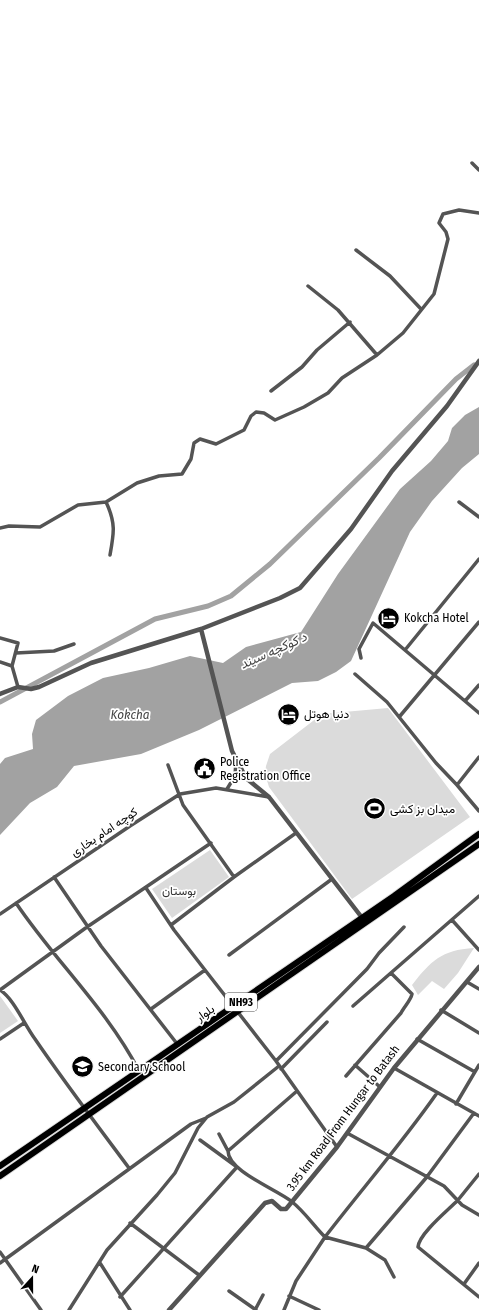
<svg xmlns="http://www.w3.org/2000/svg" width="479" height="1310" font-family="'Fira Sans Condensed',Vazirmatn,sans-serif">
<style>
.green{fill:#dbdbdb}
.water{fill:#a2a2a2}
.lines{fill:none;stroke-linecap:round;stroke-linejoin:round}
.canal{stroke:#a2a2a2;stroke-width:5}
.primary-casing{stroke:#dbdbdb;stroke-width:8}
.minor{stroke:#545454;stroke-width:3.5}
.tertiary{stroke:#545454;stroke-width:4.5}
.primary{stroke:#000;stroke-width:6}
.labels{text-anchor:middle;stroke-width:3.5;stroke-linejoin:round;paint-order:stroke}
.shield{fill:#fff;stroke:#4c4c4c;stroke-width:1}
.shield-label{font-size:11px;font-weight:bold;fill:#000}
.poi-label{font-size:12px;fill:#000;stroke:#fff;text-anchor:start}
.street-label{font-size:12px;fill:#000;stroke:#fff}
.park-label{font-size:12px;fill:#323232;stroke:#fff}
.water-label{font-size:13px;font-style:italic;fill:#434343;stroke:#fff}
</style>
<rect width="100%" height="100%" fill="#fff"/>
<path class="green" d="M388,708l82,109 -118,82 -83,-112 -4,-13 1,-8 4,-12 52,-40z
M210,850l19,27 -57,41 -20,-29z
M474,948l-16,25 -14,16 -12,-8 -14,14 -6,-10c19,-24 29,-35 62,-37z
M0,996l18,25 -18,12z"/>
<path class="water" d="M479,407v47l-17,14 -30,33 -22,31 -59,129 -15,11 -18,9 -26,2 -93,47 -58,24 -67,12 -17,21 -27,16 -30,32v-71l5,-6 28,-9 -1,-15 4,-14 32,-24 35,-18 46,-10 41,-12 33,7 23,-16 55,-15 37,-58 62,-85 31,-28 17,-20 4,-13 13,-13z"/>
<g class="lines">
<path class="canal" d="M0,702l155,-83 53,-13 23,-10 39,-32 109,-106 77,-79 18,-14"/>
<defs>
<path id="primary" d="M0,1166l394,-270 85,-62
M0,1176l479,-332"/>
</defs>
<use href="#primary" class="primary-casing"/>
<path class="minor" d="M472,163l7,7
M356,250l34,26 31,33
M308,286l30,24 39,45
M271,391l31,-24 15,-17 33,-28
M106,502c10,21 8,31 4,53
M459,502l20,15
M0,528l9,-2 31,1 38,-22 28,-3 31,-19 22,-7 23,-2 9,-15 3,-16 6,-4 16,5 28,-14 7,-14 5,-4 8,1 11,7 29,-13 24,-14 14,-15 35,-23 26,-22 31,-39 14,-55 -2,-7 -7,-9 4,-9 16,-4 20,3
M0,638l18,5 -6,23 6,21
M405,650l74,-91
M16,653l38,-2 20,-7
M361,658l-2,-9 14,-26 106,90
M0,662l12,4
M355,674l32,28 49,61 21,22 22,26
M465,701l14,-16
M400,716l79,-94
M168,765l15,40 51,72
M457,785l22,-28
M227,789l8,-13 1,-16
M54,877l47,69 77,99
M146,888l28,42 31,40
M16,903c39,58 91,106 123,168
M0,914l130,-88 50,-32 36,-6 53,9
M452,920l27,30
M171,925l63,-48 62,-44
M229,955l103,-76
M467,982l12,7
M0,990l87,-63 124,-84
M0,990c14,9 24,34 35,49 30,44 62,86 94,129
M353,1006l126,-110
M151,1009l54,-39 71,91 61,86
M441,1010l38,23
M0,1039l24,-16
M417,1039l58,33
M276,1061l91,-92 12,-16 25,-26
M355,1065l25,22
M394,1068l85,48
M281,1069l46,-47
M346,1076l55,-63c3,-6 10,-13 11,-19l-21,-21
M297,1091l-69,60c0,20 48,38 63,50 13,10 23,25 34,36 37,-48 77,-94 112,-144
M456,1104l23,-39
M347,1133l97,53 18,19 17,10
M219,1134l9,17
M458,1200l21,-26
M457,1201c-10,10 -38,33 -39,46l61,50
M130,1223l69,52
M366,1248l19,12 9,17
M0,1252l41,58
M0,1263l191,-139 15,-6
M100,1263l30,47
M464,1284l15,-21
M229,1291l27,19
M289,1296l30,14
M120,1297l117,-130 -37,-27
M69,1310l38,-60 50,-55 18,-22 23,-45 9,-11 27,-15 45,-36
M255,1310l8,-15
M284,1310l12,-29 29,-44 41,11 60,-70 48,-65"/>
<path class="tertiary" d="M201,629l31,122 14,27 23,19 94,122
M0,694l18,-7 13,2 8,-2 52,-24 110,-34 79,-31 20,-10 51,-59 41,-58 55,-65 32,-45
M169,1310l96,-107 7,-2 9,8h5l51,-62 57,-79 85,-101"/>
<use href="#primary" class="primary"/>
</g>
<defs>
<symbol id="hotel-disc" viewBox="-11 -11 22 22"><circle r="9.5" fill="#000" stroke="#fff"/><path d="M-6-4.5h1.5V1H6V5H4.5V3h-9V5H-6ZM-4 0a1.8 1.8 0 1 1 3.6 0ZM.5 0V-2.5h3Q6-2.5 6 0Z" fill="#fff"/></symbol>
<symbol id="civic-disc" viewBox="-11 -11 22 22"><circle r="9.5" fill="#000" stroke="#fff"/><path d="M-.6-6.5H3V-4.5H.6V-3L4-1V1h2V6H-6V1h2V-1L-.6-3ZM-1.2 2.5V6h2.4V2.5Z" fill="#fff"/></symbol>
<symbol id="stadium-disc" viewBox="-11 -11 22 22"><circle r="9.5" fill="#000" stroke="#fff"/><path d="M0-5a6.5 5 0 1 0 0 10a6.5 5 0 1 0 0-10ZM-3.5-1.8h7v3.6h-7Z" fill="#fff"/></symbol>
<symbol id="school-disc" viewBox="-11 -11 22 22"><circle r="9.5" fill="#000" stroke="#fff"/><path d="M0-5L7-2L0 1L-7-2ZM-4 1L0 2.5L4 1V4Q0 6-4 4Z" fill="#fff"/></symbol>
</defs>
<g fill-rule="evenodd">
<use href="#hotel-disc" x="376" y="606" width="25" height="25"/>
<use href="#hotel-disc" x="276" y="702" width="25" height="25"/>
<use href="#civic-disc" x="192" y="756" width="25" height="25"/>
<use href="#stadium-disc" x="362" y="796" width="25" height="25"/>
<use href="#school-disc" x="70" y="1054" width="25" height="25"/>
</g>
<g class="labels">
<rect class="shield" x="225" y="993" width="32" height="18" rx="3"/>
<g class="shield-label">
<text x="241" y="1006">NH93</text>
</g>
<g class="poi-label">
<text x="404" y="622">Kokcha Hotel</text>
<text x="304" y="718">دنیا هوتل</text>
<text x="220" y="766">Police<tspan x="220" dy="14">Registration Office</tspan></text>
<text x="390" y="813">میدان بز کشی</text>
<text x="98" y="1071">Secondary School</text>
</g>
<g class="street-label">
<text transform="translate(104 832) rotate(-34)" y="4">کوچه امام بخاری</text>
<text transform="translate(205 1013) rotate(-35)" y="4">بلوار</text>
<text transform="translate(343 1118) rotate(-53)" y="4">3.95 km Road From Hungar to Batash</text>
</g>
<g class="park-label">
<text x="179" y="895">بوستان</text>
</g>
<g class="water-label">
<text transform="translate(273 650) rotate(-24)" y="5">د کوکچه سیند</text>
<text x="130" y="719">Kokcha</text>
</g>
</g>
<g transform="translate(32 1278) rotate(21)" stroke="#ffffff" stroke-width="3" paint-order="stroke">
<path d="M0-3L7 15L0 10L-7 15Z" fill="#000000"/>
<text y="-6" font-size="11" font-weight="bold" text-anchor="middle" fill="#000000">N</text>
</g>
</svg>
